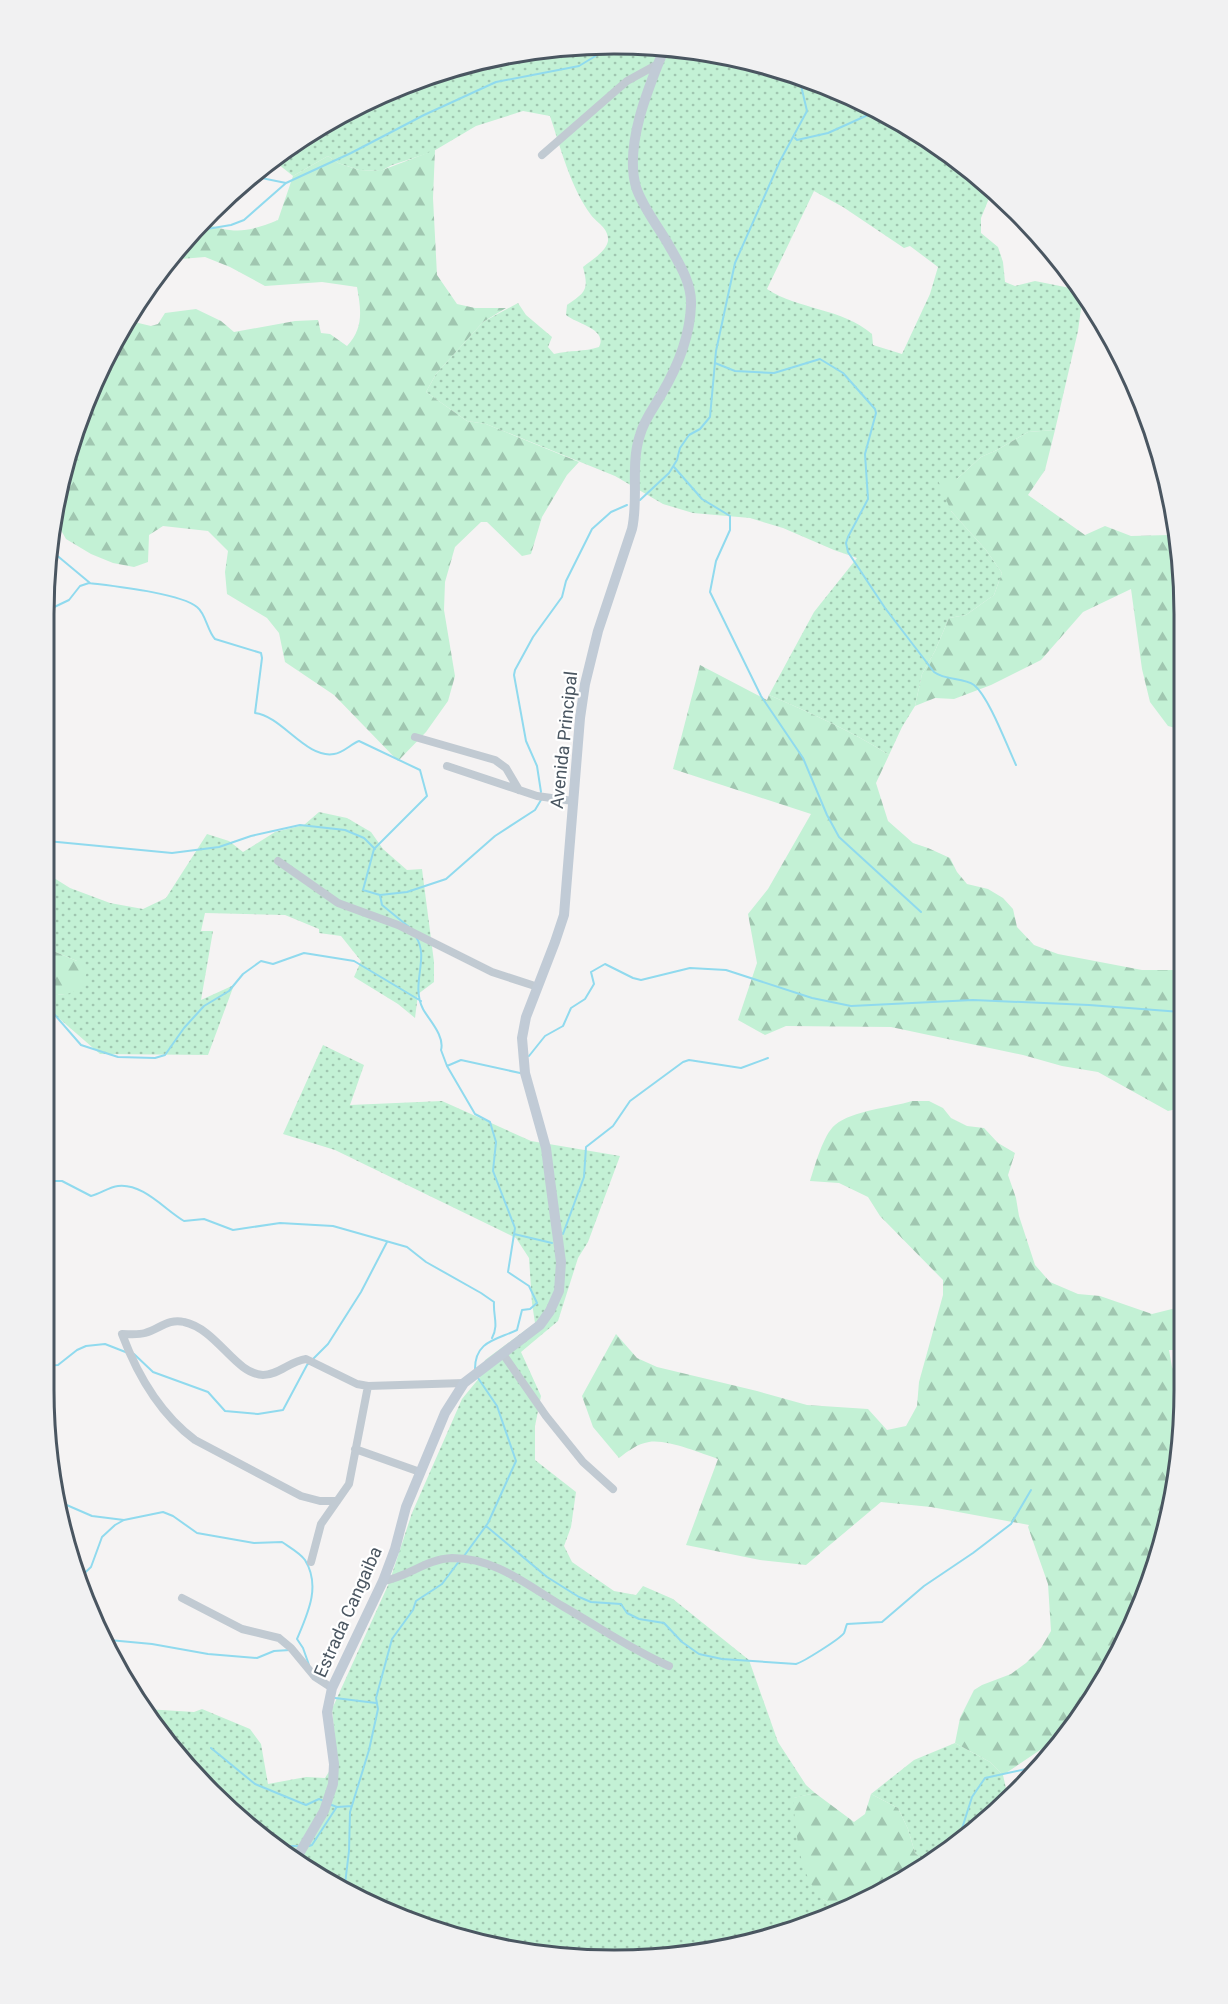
<svg xmlns="http://www.w3.org/2000/svg" width="1228" height="2004" font-family="Roboto,sans-serif">
<style>
.grass{fill:url(#grass-dots);fill-rule:evenodd}
.forest{fill:url(#forest-firs)}
.lines{fill:none;stroke-linecap:round;stroke-linejoin:round}
.stream{stroke:#90daee;stroke-width:2}
.street{stroke:#c1cad2;stroke-width:8}
.secondary{stroke:#c1cbd6;stroke-width:10}
.labels{text-anchor:middle;stroke-width:4.5;stroke-linejoin:round;paint-order:stroke}
.street-label{font-size:18px;fill:#4a5661;stroke:#fff}
.rim{fill:none;stroke:#4a5661;stroke-width:3}
</style>
<defs>
<pattern id="grass-dots" width="8" height="8" patternUnits="userSpaceOnUse" patternTransform="scale(1.5)"><rect width="8" height="8" fill="#c3f1d5"/><path d="M2 2h.1M6 6h.1" fill="none" stroke="#a0c6b0" stroke-width="1.8" stroke-linecap="round"/></pattern>
<pattern id="forest-firs" width="22" height="20" patternUnits="userSpaceOnUse" patternTransform="scale(1.5)"><rect width="22" height="20" fill="#c3f1d5"/><path d="M5 1l3.5 6h-7zM16 11l3.5 6h-7z" fill="#a0c6b0"/></pattern>
</defs>
<rect width="100%" height="100%" fill="#f5f3f3"/>
<path class="grass" d="M651,45l110,18 105,39 95,59 31,30 -11,27v15l17,14 5,15 2,20 10,4 20,-5 45,9 3,4 -5,37 -23,99 -27,2 -31,18 -16,7 -24,22 -6,32 35,39 16,23 -8,22 -28,20 -17,3 -14,33 -13,23 -7,32 -13,21 -13,28c-37,-24 -79,-42 -120,-60l45,-83 43,-54 -23,-8 -51,-22 -33,-10 -57,-5 -30,-9 -48,-28 -129,-52 -19,-3 -41,-29 10,-18 47,-52 35,-19 8,12 26,22 -4,10 6,7c16,-4 30,-2 45,-7 9,-18 -22,-23 -33,-32l1,-10c19,-13 22,-15 16,-38 7,-6 23,-15 25,-26 1,-13 -11,-18 -17,-26 -21,-29 -30,-66 -41,-99l-27,-5 -47,15 -44,26 -40,13 -11,6 -22,-1 -21,-7 -10,-7 -35,20 -20,-16 55,-40 102,-46 109,-26zM814,191l29,16 61,41 6,-2 28,21 -8,27 -28,60 -29,-9 -1,-11c-30,-26 -73,-24 -105,-45z
M319,812l28,6 24,14 12,17 24,21 15,-1 12,93v20l-16,12 -3,24 -17,-14 -44,-27 7,-16 -20,-25 -22,-3v-4l-34,-14 -80,-2 -4,18h12l-12,69 33,-15 -26,70 -108,-1 -54,-47v-14l19,2 12,-34 -31,-13v-75l24,15 40,15 33,6 23,-11 41,-64 22,7 14,11 32,-20 29,-7z
M323,1045l41,20 -14,40 92,-4 89,40 89,15 -32,86 -10,16 -20,63 -37,31 20,44 -6,30v34l41,32 -5,35 -7,19 8,16 42,29 22,4 7,-9 30,13 76,61 29,82 28,43 9,8 -21,5 29,101 16,11 -42,20 -183,30 -183,-30 -164,-87 -106,-106 -15,-28 48,3 8,-3 48,20 11,15 7,40 38,-7 19,1 12,-19 -5,-50 57,-126 23,-70 50,-114 18,-22 5,-17 50,-37 -3,-20 -3,-45 -13,-20 -181,-88 -52,-16z
M955,1743l35,19 13,13 4,18 -77,72 -15,-12 -7,-24 -10,-21 -27,-14 43,-34z"/>
<path class="forest" d="M435,150l-2,48 4,77 20,29 18,4h31l-23,14 -47,52 -10,18 41,29 19,3 93,38 -12,13 -25,42 -11,37 -9,2 -35,-34h-6l-26,25 -10,35 -1,28 11,66 -7,25 -22,31 -28,29 -64,-66 -49,-33 -6,-29 -12,-15 -40,-24 -2,-22 3,-21 -20,-20 -45,-5 -14,9 -1,27 -14,5 -21,-4 -22,-9 -25,-15 -12,-21 33,-122 43,-75 21,5 7,-2 7,-11 31,-4 25,12 13,11 61,-11 23,-1 3,13 9,1 17,12c17,-18 14,-37 10,-59l-35,-5 -57,4 -35,-19 -25,-10 -37,3 35,-37c31,11 43,10 75,-3l15,-44 35,-20 10,7 21,7 21,1z
M1055,430l-10,40 -17,25 57,40 20,-9 26,10 38,-1 6,-10 8,51v154l-15,-4 -18,-24 -8,-33 -11,-80 -48,23 -42,48 -50,25 -37,14 -19,-1 -20,8 7,-32 13,-23 14,-33 17,-3 28,-20 8,-22 -16,-23 -35,-39 -14,-33 20,1 24,-22 16,-7 31,-18z
M700,665l67,35 2,-5c41,18 83,36 120,60l-13,28 12,38 25,22 15,5 22,10 7,14 10,12 21,5 15,9 10,11 4,18 17,18 24,9 84,16h40l-1,138 -13,3 -70,-39 -36,-6 -39,-11 -132,-28 -105,-1 -21,9 -27,-15 19,-57 -9,-49 20,-25 43,-75 -138,-45z
M46,948l31,13 11,9 -8,19 -15,6 -19,-2z
M912,1101h17l14,7 8,10 16,8 17,2 14,15 17,10 -7,22 8,23 3,18 16,49 15,17 28,12 22,2 52,18 28,-7v43h-11l3,17 8,15v82l-39,144 -67,116 -19,16 -52,35 -13,-13 -35,-19 5,-25 14,-28 8,-5 29,-11 15,-11 15,-15 10,-17 -3,-47 -20,-57 1,-2 -98,-18 -50,-5 -75,63 -46,-5 -74,-15 32,-86c-18,-6 -51,-20 -69,-17 -12,2 -21,9 -30,16l-26,-31 -11,-31 34,-62 21,24 20,9 100,24 50,14 61,4 19,21 19,-4 11,-20 2,-24 24,-87v-15l-63,-64 -12,-19 -29,-14 -29,-2c5,-15 13,-46 25,-56 18,-15 55,-17 77,-24z
M815,1793l39,29 11,-8 6,-20 27,14 10,21 7,24 15,12 -91,45c-5,-4 -11,-7 -16,-11 -25,-23 -27,-69 -30,-101z"/>
<g class="lines">
<path class="stream" d="M768,65l5,2
M876,111l11,4
M795,138l2,2 31,-7 51,-23
M251,176l35,7
M195,231l36,-6 13,-5 42,-37 65,-30 73,-38 72,-33 83,-16 33,-20
M715,363l20,8 39,2 46,-14 23,14 32,36 1,4 -11,41 3,45 -20,38 -2,6 2,9 37,56 49,64c12,9 29,5 40,13 15,12 33,61 42,80
M674,467l28,32 28,17v14l-14,31 -6,31 51,104 42,62 24,57 12,22 82,75
M640,500l29,-27 8,-13 3,-12 9,-13 11,-6 10,-12 6,-66 19,-88 45,-102 27,-50 -8,-34
M48,548l42,35
M48,610l21,-10 11,-14 9,-3c23,3 91,10 108,24 9,7 10,23 18,32l46,14 1,5 -7,55c27,3 51,46 79,41 9,-1 17,-10 25,-13l61,29 7,26 -53,53 -11,41 17,5 27,-3 39,-13 49,-43 40,-26 6,-10
M541,792l-4,-26 -11,-25 -12,-66 1,-5 18,-33 29,-40 4,-16 26,-52 19,-17 16,-7
M47,841l125,12 47,-6 32,-11 49,-11 45,5 19,8 11,11
M380,895l2,10 27,22
M416,937c14,21 -6,47 7,72 6,11 22,27 18,41l6,16 28,48 15,8 6,20 -3,29 22,57 -7,44 21,14 8,17 -7,6 -8,1 -5,20c-21,10 -42,11 -42,39
M46,1000l8,14 27,31 37,12 37,1 10,-3 19,-27 20,-22 25,-15 14,-17 18,-13 12,3 31,-11 50,8 67,40
M529,1056l16,-20 18,-10 8,-18 14,-9 9,-15 -3,-12 14,-8 28,14 8,2 49,-12 36,2 86,28 39,8 122,-6 116,5 92,7
M447,1066l14,-6 59,13
M45,1181h17l29,15c9,-2 18,-9 27,-10 25,-3 47,24 66,35l20,-2 29,11 47,-7 53,3 74,21 19,15 55,31 13,9c-1,14 5,23 -2,36
M514,1234l38,9
M563,1234l21,-57 2,-30 27,-21 17,-25 53,-39 6,-2 52,8 27,-10
M134,1354l19,18 55,20 17,19 33,3 25,-4 24,-45 21,-21 33,-52 26,-50
M44,1366l14,-1 19,-15 9,-4 19,-2 23,9
M62,1503l30,13 32,4
M486,1526l61,51 32,20 12,5 30,2 6,9 12,6 25,4 18,19 17,12 23,5 74,5c7,-2 44,-25 48,-31 1,-2 2,-7 3,-9l35,-2 42,-36 49,-33 38,-29 20,-34
M464,1556l24,-33 28,-62 -19,-55 -19,-28
M77,1580l14,-13 11,-30 13,-12 9,-5 39,-8 10,4 24,17 57,10 28,-1c7,5 18,11 23,18 16,26 3,53 -8,79l6,9 6,17
M109,1640l43,4 56,10 49,4 17,-7 16,-1
M335,1698l41,5
M211,1748l44,36 51,21 13,-6 5,2
M329,1804l8,3 15,-1
M959,1838l13,-41 13,-19 50,-11
M309,1846l3,-1 24,-37
M285,1852l6,-6h9
M345,1884l4,-33 1,-39 19,-62 9,-41 -2,-11 16,-59 21,-29 3,-9 26,-17 18,-24
M871,1894l23,-13 29,-21 21,-8"/>
<path class="street" d="M542,155l85,-74 31,-17
M415,737l80,23 11,8 13,22
M447,766l90,30 36,5
M278,861l60,42 60,22 94,47 46,15
M503,1354l43,62 37,46 30,27
M355,1449l65,23
M337,1501h-17l-19,-5 -106,-56c-35,-26 -58,-66 -73,-106 8,0 16,1 23,-1 14,-4 24,-15 39,-11 33,7 51,52 79,53 16,0 27,-14 43,-16l51,25 11,2
M311,1562l10,-38 28,-40 19,-98 96,-3
M383,1581c25,-4 43,-22 69,-23 45,0 76,28 112,49 35,20 68,43 105,59
M182,1598l60,31 37,9 12,10 24,29 17,11"/>
<path class="secondary" d="M296,1859l28,-48 9,-27 1,-20 -7,-52 5,-24 51,-107 12,-32 11,-42 39,-94 19,-30 76,-58 10,-14 9,-20 2,-29 -11,-82 -4,-32 -21,-75 -3,-35 4,-21 29,-75 9,-27 16,-197 5,-34 13,-53 34,-102c7,-31 -2,-64 8,-94 4,-15 14,-28 21,-40 16,-27 29,-58 30,-90 1,-23 -13,-43 -24,-63 -10,-17 -25,-36 -31,-55 -12,-42 13,-101 29,-140"/>
</g>
<g class="labels">
<g class="street-label">
<text transform="translate(564 740) rotate(-84)" y="6">Avenida Principal</text>
<text transform="translate(348 1612) rotate(-66)" y="6">Estrada Cangaiba</text>
</g>
</g>
<path d="M0 0H1228V2004H0ZM614 54H614A560 560 0 0 1 1174 614V1390A560 560 0 0 1 614 1950H614A560 560 0 0 1 54 1390V614A560 560 0 0 1 614 54Z" fill="#f1f1f2" fill-rule="evenodd"/>
<path class="rim" d="M614 54H614A560 560 0 0 1 1174 614V1390A560 560 0 0 1 614 1950H614A560 560 0 0 1 54 1390V614A560 560 0 0 1 614 54Z"/>
</svg>
